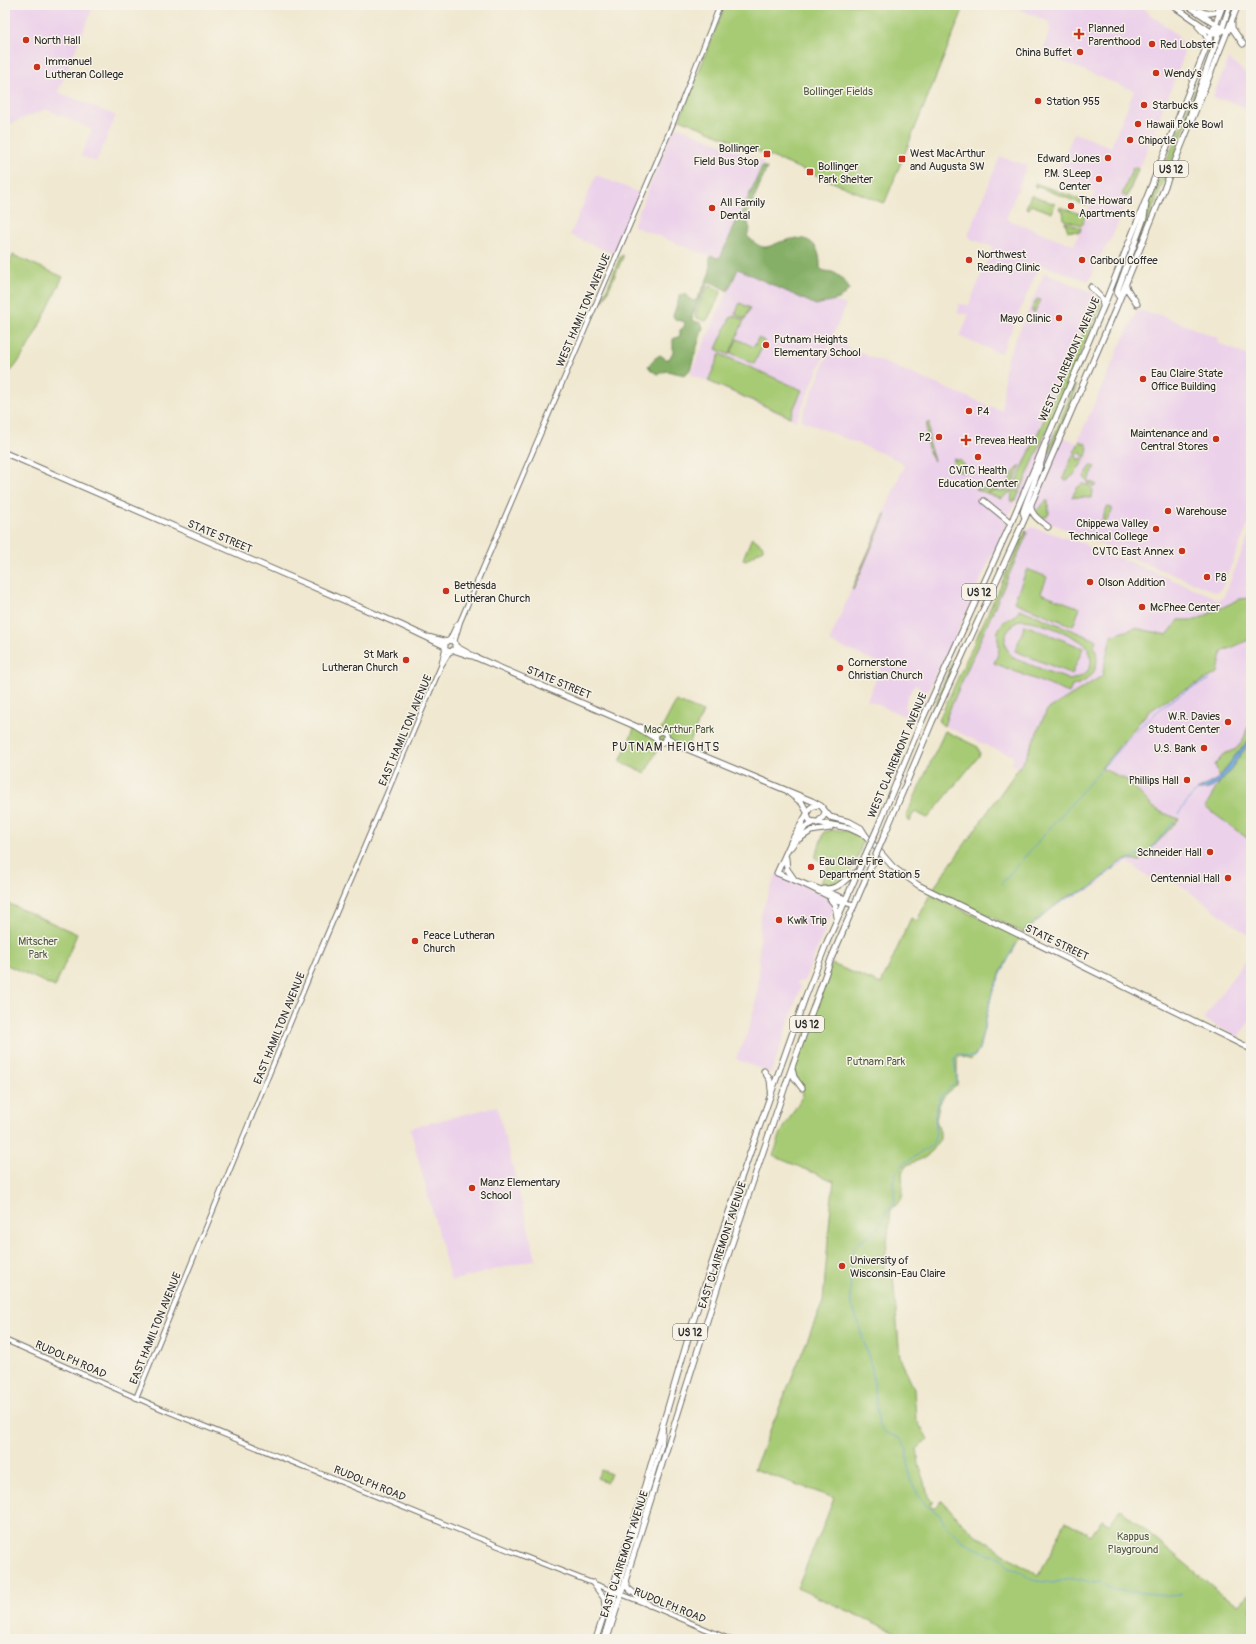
<svg xmlns="http://www.w3.org/2000/svg" width="1256" height="1644" font-family="Pangolin,sans-serif">
<style>
.built{fill:#ecd1ea}
.green{fill:#a7cb74;stroke:#697b50;fill-rule:evenodd}
.forest{fill:#85af66;stroke:#586d48}
.water{fill:#6aa2d8;stroke:#4a6682}
.lines{fill:none;stroke-linecap:round;stroke-linejoin:round}
.stream{stroke:#6aa2d8;stroke-width:1}
.minor-casing{stroke:#706d65;stroke-width:6}
.major-casing{stroke:#706d65;stroke-width:7}
.minor{stroke:#fff;stroke-width:4}
.major{stroke:#fff;stroke-width:5}
.major-bridge-casing{stroke:#706d65;stroke-width:7;stroke-linecap:butt}
.major-bridge{stroke:#fff;stroke-width:5}
.poi-dot{fill:#c8321e;stroke:#f7f3e8;stroke-width:1.5}
.labels{text-anchor:middle;stroke-width:3;stroke-linejoin:round;paint-order:stroke}
.shield{fill:#f7f3e8;stroke:#686764;stroke-width:1}
.shield-label{font-size:10px;font-weight:bold;fill:#2b2b2b}
.poi-label{font-size:11px;fill:#2b2b2b;stroke:#f7f3e8;text-anchor:start}
.park-label{font-size:11px;fill:#505b41;stroke:#f7f3e8}
.street-label{font-size:11px;fill:#2b2b2b;stroke:#f7f3e8}
.neighbourhood-label{font-size:12px;letter-spacing:1px;fill:#2b2b2b;stroke:#f7f3e8}
</style>
<rect width="100%" height="100%" fill="#f7f3e8"/>
<filter id="ink" filterUnits="userSpaceOnUse"><feTurbulence type="fractalNoise" baseFrequency=".025" numOctaves="2"/><feDisplacementMap in="SourceGraphic" scale="8" xChannelSelector="R" yChannelSelector="G"/><feConvolveMatrix kernelMatrix="1 2 1 2 8 2 1 2 1" color-interpolation-filters="sRGB"/></filter>
<filter id="wash" filterUnits="userSpaceOnUse"><feTurbulence type="fractalNoise" baseFrequency=".012" numOctaves="4" result="noise"/><feDisplacementMap in="SourceGraphic" scale="16" xChannelSelector="R" yChannelSelector="G"/><feGaussianBlur stdDeviation="0.9" result="paint"/><feColorMatrix in="noise" values="0 0 0 0 0 0 0 0 0 0 0 0 0 0 0 0 0 1.4 0 .05"/><feComposite in="paint" operator="in"/></filter>
<g filter="url(#wash)">
<rect width="100%" height="100%" fill="#f0e8d0"/>
<path class="built" d="M5,5h89l-36,87 58,24 -20,46 -15,-6 11,-27 -46,-20 -41,17z
M1010,5h128l38,29 6,8 2,8 -2,11 -70,176 -12,19 -9,21 -2,3h-3l-46,-16 -37,85 -3,4 -40,-16 9,-23h-11v-10l11,1 24,-58 -22,-8 -3,-4 32,-78 27,8 -21,54 68,26 21,-53 -39,-15 18,-44 37,14 23,-56 -92,-38 8,-23 -1,-8z
M1229,59l22,19v32l-26,-11 -9,1 -3,-4z
M678,127l86,35 -40,100 -91,-36 40,-96z
M596,175l44,18 -26,61 -44,-19z
M738,269l78,36 17,-5 13,5 -50,116 -106,-47z
M1045,273l50,21 -56,133 38,16 41,-93 18,-37 3,-3 15,5h6l60,24 -2,4 33,14v161l-30,72 -5,2 -67,-27 -107,-46 -6,-5 -3,-6 -17,-7 -64,143 -11,18 -19,43 -2,3h-3l-4,-3 6,-19 -4,-1 -8,13 -2,9 2,4 7,6 4,5 -51,-22 16,-36 -54,-22 75,-176 -6,-6 -95,-39 -2,-3 22,-51 1,-5 3,-4 7,-16 168,69 3,-43 3,-11 36,-83z
M1032,527l52,17 7,5 19,8h7l95,39 5,4 6,-2 28,-68v407l-87,-64 -8,9 -28,-20 -14,7 -22,20 -18,7 -20,11 -30,26 -91,-44 86,-121 -7,-4 2,-6 -2,-3 -20,-7 -49,-23 -4,-5 87,-190 2,-2z
M777,873l51,24 7,8 -31,76 -8,1 5,5 -30,86 -35,-14 11,-25 8,-27 4,-27 1,-62 6,-18z
M1251,952v68l-13,17 -33,-17 -1,-2z
M497,1106l39,153 -85,22 -41,-153z"/>
<path class="green" d="M725,5h240l-80,197 -2,1 -203,-84z
M1196,88h1c-14,51 -37,101 -56,150l-3,-1 13,-37z
M1133,167l5,2 -11,28 -5,-2z
M1035,183l53,19 -1,4 -51,-20 -1,2z
M1031,195l24,9 -3,9 -21,-8 -2,4 -3,-1z
M1060,207l23,8 2,-2 1,1 -4,11 -18,-5 -1,-9 -4,-2z
M1065,222l16,6 -1,4 -12,-1z
M13,255l50,22c-10,19 -41,91 -58,99v-100z
M623,255v2l-20,45 -1,-1 18,-44z
M711,286l9,4 1,3 -14,27 -2,1 -10,-4v-4l13,-26z
M1037,299l4,1 -7,13 -3,-2z
M1097,299l4,5 -1,5 -79,180 -9,-3 -4,-3 6,-11 7,-7 -8,17 2,2 56,-124 5,-9z
M740,303l10,5 -5,11 -10,-5z
M734,316l10,4 -15,35 -13,-6 14,-31z
M758,338l7,3 -11,23 -23,-11 6,-14 17,8z
M720,354l82,36 -12,27 -82,-36z
M1075,385l1,2 -12,35 -27,59 14,-38z
M927,422h2v22l5,17c-8,-11 -9,-27 -7,-39z
M1080,441l6,3 2,4 -2,9 -3,-1 -2,-4 -4,2 -3,-2z
M1073,455h3l2,5 4,-2 3,1 -11,16 -9,6 -2,-3z
M954,458l2,3 3,-2 8,9 -3,5 -8,-3 -3,-4z
M1091,466l4,1 -7,14 9,4 -2,2 -4,-1 -7,-9z
M1082,484l6,1 5,5 -1,8 -20,-1 5,-9z
M977,488l22,2 -11,2 22,-2 10,1 -4,9 -5,2 1,-9 -2,-1 -9,7 -17,-7 -8,-2z
M1046,501h2l1,13 -5,4 -9,-6z
M1107,507l5,1v3l-9,17 -3,-2z
M885,514h1l-33,76 -1,-1z
M1026,530l1,4 -79,179 -4,13 -5,-4 1,-5z
M752,537l11,9v3l-17,11 -3,-1z
M1027,569l20,8 -6,16 39,15 -7,18 -59,-24z
M1251,598v41l-29,13 -4,21 -45,23 -25,16 -47,56 26,12 26,27 8,5 18,7 -39,42 -11,-2 -11,5 -27,24 -21,8 -17,11 -29,26 -91,-44 92,-130 22,-49 55,-34 9,-40 24,-8 32,7 12,-15h17l44,-21z
M1020,609l76,31 -2,6c8,20 -1,35 -22,40l-3,7 -75,-30c2,-4 5,-10 5,-15 0,-8 -4,-13 1,-21 4,-9 16,-9 20,-18zM1020,620c13,-1 55,15 64,24 6,5 9,15 6,23 -4,8 -12,11 -20,13l-55,-21c-16,-14 -12,-29 5,-39z
M1025,625l58,23 -11,26 -57,-23z
M959,645l2,1 -9,27 -19,42 -2,-1z
M676,701l27,11 -16,37 -23,-8 -3,2 -16,30 -25,-11 15,-36 25,6z
M1251,724v117l-46,-34 16,-27 -6,-15 9,-11 12,-5 7,-8 4,-12z
M945,731l33,16 2,6 -1,3 -50,61 -2,1 -11,-6 -4,3 -2,7 -4,-6z
M832,830c12,0 23,1 31,11 -6,21 -16,49 -43,44l9,-21 -14,-6 9,-26z
M930,894l90,44 -18,32 -10,23 -13,56 -8,11 -11,-4 -3,2v27l-13,11 -5,9 -3,15 4,12v7l-12,16 -4,3 -17,7 -5,7 1,23 -2,5 -10,10 -8,67 10,-1 7,82 14,31 2,30 12,20 -11,10 2,15 6,18 3,15 6,5 -3,1v4h4l7,-7 19,22 15,13 63,41 27,-55 25,15 11,-17 8,5 10,-15 91,76 26,20 14,-11v45h-348l-10,-8 -96,-43 18,-43v-4l4,-4 15,-39 -80,-29 69,-167 8,-98 3,-23 -61,-25 8,-23 22,-38c0,-5 -8,-22 -11,-28l40,-103 49,20 30,-66 6,3z
M5,902l72,32 -22,53 -50,-23z
M601,1470l10,4 -4,8 -10,-4z"/>
<path class="forest" d="M762,166l5,2 -21,49 4,12 -3,7c5,4 10,10 16,11 6,1 15,-5 21,-6 24,-8 37,3 36,27 4,4 7,3 12,4 8,3 16,11 17,18l-10,9 -23,6 -78,-36 -10,22 -17,-9 -3,1 -15,30 -1,5 2,3 7,2 2,4 -13,43 -5,5 -18,-4 -10,3 -6,-4 -3,-4 6,-7 6,-4 6,4h3l4,-7v-13l7,-3v-6l4,-3 1,-5 -10,-3 -2,-3 7,-21 5,-2 7,8h3c6,-7 12,-21 15,-30 1,-6 -2,-9 1,-15l7,2 3,-2 13,-29 2,-9 5,-4z"/>
<path class="water" d="M1251,738v5c-14,12 -23,37 -38,44 -5,3 -11,3 -16,3l22,-12 15,-21z"/>
<g class="lines">
<path class="stream" d="M1178,814l14,-19 6,-5
M1001,884l132,-151 34,-30 21,-13 21,-10
M1024,930l39,-30 28,-12 27,-24 31,-13 24,-29
M1015,945l-23,48 -13,56 -4,7 -8,1 -8,-3 -5,4v3l3,16 -1,5 -15,14 -6,16 1,21 -2,8 -3,5 -28,18 -7,9 -3,9 2,19c-9,11 -14,25 -25,34 -9,7 -16,8 -19,20l-1,44 9,27 13,43 7,57 5,6 15,6 8,12 3,30 10,17 7,9 13,9 4,8 17,17 29,15 12,2 6,10 7,2 17,11 5,1 16,2 16,-4h12l11,4 9,-1 10,6 21,4 35,3 13,-1"/>
</g>
</g>
<g filter="url(#ink)">
<g class="lines">
<defs>
<path id="minor" d="M449,641l7,-15 4,-4
M454,643l6,-21 214,-501 46,-116
M441,666l4,-17
M5,1340l157,69 361,147 126,49 80,34
M136,1398l173,-421 132,-311 9,-15
M622,1595l-3,-5v-5l43,-141 1,-15
M603,1639l12,-41 -3,-7"/>
<path id="major" d="M1172,5l42,29
M1187,5l40,27
M1200,11c5,3 10,3 16,1l4,-7
M1232,23v5l11,16
M1198,26l7,8 4,7
M1221,32l9,-27
M1188,121l30,-84 -3,-13
M1126,285c1,8 8,11 11,19
M1091,287l11,12 1,7
M1120,298l-3,-4 1,-5 26,-71 2,-14
M5,453l396,172 44,21
M984,501l27,22
M1031,505c-1,10 10,16 17,22
M1025,518l-2,-6c7,-22 18,-42 22,-66
M428,637l19,5
M444.5 646a5.5 5.5 0 1 1 11 0a5.5 5.5 0 1 1-11 0Z
M455,646l20,11 160,69 20,12
M453,650l18,6
M640,727l17,6
M655.5 737a5.5 5.5 0 1 1 11 0a5.5 5.5 0 1 1-11 0Z
M666,737l20,11
M664,741l23,8 125,52 9,5 9,11 20,5 11,6 5,8 27,31 25,18 333,164
M789,793l13,10 5,9
M819,805c-10,1 -15,8 -9,16l39,7 17,8
M807,814l-15,26 -15,33 27,11 37,18h4l8,3
M817,823l6,-6 2,-5
M877,829l46,-111 88,-195 94,-220 118,-298
M884,836l48,-114 93,-204 91,-210 122,-303
M799,839l12,-8 19,-3
M791,847l14,-20 8,-4
M786,858l1,11 7,10
M811,886l32,12 2,4
M824,889c19,0 20,-12 35,-18
M830,899l5,6 2,12
M792,1068l2,9 8,11
M764,1071l6,9 1,10
M593,1583l11,15 1,8
M627,1583v4l3,3 19,15
M596,1639l42,-130 54,-184 31,-96 82,-231 22,-56 38,-86
M607,1639l116,-369 64,-189 44,-122 41,-95"/>
</defs>
<use href="#minor" class="minor-casing"/>
<use href="#major" class="major-casing"/>
<use href="#minor" class="minor"/>
<use href="#major" class="major"/>
<defs>
<path id="major-bridge" d="M865,856l12,-27
M872,864l12,-28"/>
</defs>
<use href="#major-bridge" class="major-bridge-casing"/>
<use href="#major-bridge" class="major-bridge"/>
</g>
</g>
<g class="poi-dot">
<path d="M1077 28h4v4h4v4h-4v4h-4v-4h-4v-4h4z"/>
<circle cx="26" cy="40" r="4"/>
<circle cx="1152" cy="44" r="4"/>
<circle cx="1080" cy="52" r="4"/>
<circle cx="37" cy="67" r="4"/>
<circle cx="1156" cy="73" r="4"/>
<circle cx="1038" cy="101" r="4"/>
<circle cx="1144" cy="105" r="4"/>
<circle cx="1138" cy="124" r="4"/>
<circle cx="1130" cy="140" r="4"/>
<rect x="763" y="150" width="8" height="8" rx="2"/>
<circle cx="1108" cy="158" r="4"/>
<rect x="898" y="155" width="8" height="8" rx="2"/>
<rect x="806" y="168" width="8" height="8" rx="2"/>
<circle cx="1099" cy="179" r="4"/>
<circle cx="1071" cy="206" r="4"/>
<circle cx="712" cy="208" r="4"/>
<circle cx="969" cy="260" r="4"/>
<circle cx="1082" cy="260" r="4"/>
<circle cx="1059" cy="318" r="4"/>
<circle cx="766" cy="345" r="4"/>
<circle cx="1143" cy="379" r="4"/>
<circle cx="969" cy="411" r="4"/>
<circle cx="939" cy="437" r="4"/>
<circle cx="1216" cy="439" r="4"/>
<path d="M964 434h4v4h4v4h-4v4h-4v-4h-4v-4h4z"/>
<circle cx="978" cy="457" r="4"/>
<circle cx="1168" cy="511" r="4"/>
<circle cx="1156" cy="529" r="4"/>
<circle cx="1182" cy="551" r="4"/>
<circle cx="1207" cy="577" r="4"/>
<circle cx="1090" cy="582" r="4"/>
<circle cx="446" cy="591" r="4"/>
<circle cx="1142" cy="607" r="4"/>
<circle cx="406" cy="660" r="4"/>
<circle cx="840" cy="668" r="4"/>
<circle cx="1228" cy="722" r="4"/>
<circle cx="1204" cy="748" r="4"/>
<circle cx="1187" cy="780" r="4"/>
<circle cx="1210" cy="852" r="4"/>
<circle cx="811" cy="867" r="4"/>
<circle cx="1228" cy="878" r="4"/>
<circle cx="779" cy="920" r="4"/>
<circle cx="415" cy="941" r="4"/>
<circle cx="472" cy="1188" r="4"/>
<circle cx="842" cy="1266" r="4"/>
</g>
<g class="labels">
<g class="shield">
<rect x="1154" y="161" width="34" height="16" rx="3"/>
<rect x="962" y="584" width="34" height="16" rx="3"/>
<rect x="790" y="1016" width="34" height="16" rx="3"/>
<rect x="673" y="1324" width="34" height="16" rx="3"/>
</g>
<g class="shield-label">
<text x="1171" y="173">US 12</text>
<text x="979" y="596">US 12</text>
<text x="807" y="1028">US 12</text>
<text x="690" y="1336">US 12</text>
</g>
<g class="poi-label">
<text x="1088" y="32">Planned<tspan x="1088" dy="13">Parenthood</tspan></text>
<text x="34" y="44">North Hall</text>
<text x="1160" y="48">Red Lobster</text>
<text x="1072" y="56" text-anchor="end">China Buffet</text>
<text x="45" y="65">Immanuel<tspan x="45" dy="13">Lutheran College</tspan></text>
<text x="1164" y="77">Wendy's</text>
<text x="1046" y="105">Station 955</text>
<text x="1152" y="109">Starbucks</text>
<text x="1146" y="128">Hawaii Poke Bowl</text>
<text x="1138" y="144">Chipotle</text>
<text x="759" y="152" text-anchor="end">Bollinger<tspan x="759" dy="13">Field Bus Stop</tspan></text>
<text x="910" y="157">West MacArthur<tspan x="910" dy="13">and Augusta SW</tspan></text>
<text x="1100" y="162" text-anchor="end">Edward Jones</text>
<text x="818" y="170">Bollinger<tspan x="818" dy="13">Park Shelter</tspan></text>
<text x="1091" y="177" text-anchor="end">P.M. SLeep<tspan x="1091" dy="13">Center</tspan></text>
<text x="1079" y="204">The Howard<tspan x="1079" dy="13">Apartments</tspan></text>
<text x="720" y="206">All Family<tspan x="720" dy="13">Dental</tspan></text>
<text x="977" y="258">Northwest<tspan x="977" dy="13">Reading Clinic</tspan></text>
<text x="1090" y="264">Caribou Coffee</text>
<text x="1051" y="322" text-anchor="end">Mayo Clinic</text>
<text x="774" y="343">Putnam Heights<tspan x="774" dy="13">Elementary School</tspan></text>
<text x="1151" y="377">Eau Claire State<tspan x="1151" dy="13">Office Building</tspan></text>
<text x="977" y="415">P4</text>
<text x="1208" y="437" text-anchor="end">Maintenance and<tspan x="1208" dy="13">Central Stores</tspan></text>
<text x="931" y="441" text-anchor="end">P2</text>
<text x="975" y="444">Prevea Health</text>
<text x="978" y="474" text-anchor="middle">CVTC Health<tspan x="978" dy="13">Education Center</tspan></text>
<text x="1176" y="515">Warehouse</text>
<text x="1148" y="527" text-anchor="end">Chippewa Valley<tspan x="1148" dy="13">Technical College</tspan></text>
<text x="1174" y="555" text-anchor="end">CVTC East Annex</text>
<text x="1215" y="581">P8</text>
<text x="1098" y="586">Olson Addition</text>
<text x="454" y="589">Bethesda<tspan x="454" dy="13">Lutheran Church</tspan></text>
<text x="1150" y="611">McPhee Center</text>
<text x="398" y="658" text-anchor="end">St Mark<tspan x="398" dy="13">Lutheran Church</tspan></text>
<text x="848" y="666">Cornerstone<tspan x="848" dy="13">Christian Church</tspan></text>
<text x="1220" y="720" text-anchor="end">W.R. Davies<tspan x="1220" dy="13">Student Center</tspan></text>
<text x="1196" y="752" text-anchor="end">U.S. Bank</text>
<text x="1179" y="784" text-anchor="end">Phillips Hall</text>
<text x="1202" y="856" text-anchor="end">Schneider Hall</text>
<text x="819" y="865">Eau Claire Fire<tspan x="819" dy="13">Department Station 5</tspan></text>
<text x="1220" y="882" text-anchor="end">Centennial Hall</text>
<text x="787" y="924">Kwik Trip</text>
<text x="423" y="939">Peace Lutheran<tspan x="423" dy="13">Church</tspan></text>
<text x="480" y="1186">Manz Elementary<tspan x="480" dy="13">School</tspan></text>
<text x="850" y="1264">University of<tspan x="850" dy="13">Wisconsin-Eau Claire</tspan></text>
</g>
<g class="park-label">
<text x="838" y="95">Bollinger Fields</text>
<text x="679" y="733">MacArthur Park</text>
<text x="38" y="945">Mitscher<tspan x="38" dy="13">Park</tspan></text>
<text x="876" y="1065">Putnam Park</text>
<text x="1133" y="1540">Kappus<tspan x="1133" dy="13">Playground</tspan></text>
</g>
<g class="street-label">
<text transform="translate(583 310) rotate(-67)" y="4">WEST HAMILTON AVENUE</text>
<text transform="translate(1069 359) rotate(-66)" y="4">WEST CLAIREMONT AVENUE</text>
<text transform="translate(220 536) rotate(23)" y="4">STATE STREET</text>
<text transform="translate(559 682) rotate(23)" y="4">STATE STREET</text>
<text transform="translate(405 730) rotate(-67)" y="4">EAST HAMILTON AVENUE</text>
<text transform="translate(897 755) rotate(-67)" y="4">WEST CLAIREMONT AVENUE</text>
<text transform="translate(1057 942) rotate(26)" y="4">STATE STREET</text>
<text transform="translate(279 1028) rotate(-68)" y="4">EAST HAMILTON AVENUE</text>
<text transform="translate(722 1245) rotate(-72)" y="4">EAST CLAIREMONT AVENUE</text>
<text transform="translate(155 1328) rotate(-68)" y="4">EAST HAMILTON AVENUE</text>
<text transform="translate(71 1359) rotate(24)" y="4">RUDOLPH ROAD</text>
<text transform="translate(370 1483) rotate(22)" y="4">RUDOLPH ROAD</text>
<text transform="translate(624 1554) rotate(-72)" y="4">EAST CLAIREMONT AVENUE</text>
<text transform="translate(670 1605) rotate(22)" y="4">RUDOLPH ROAD</text>
</g>
<g class="neighbourhood-label">
<text x="666" y="751">PUTNAM HEIGHTS</text>
</g>
</g>
<rect width="1256" height="1644" fill="none" stroke="#f7f3e8" stroke-width="20"/>
</svg>
